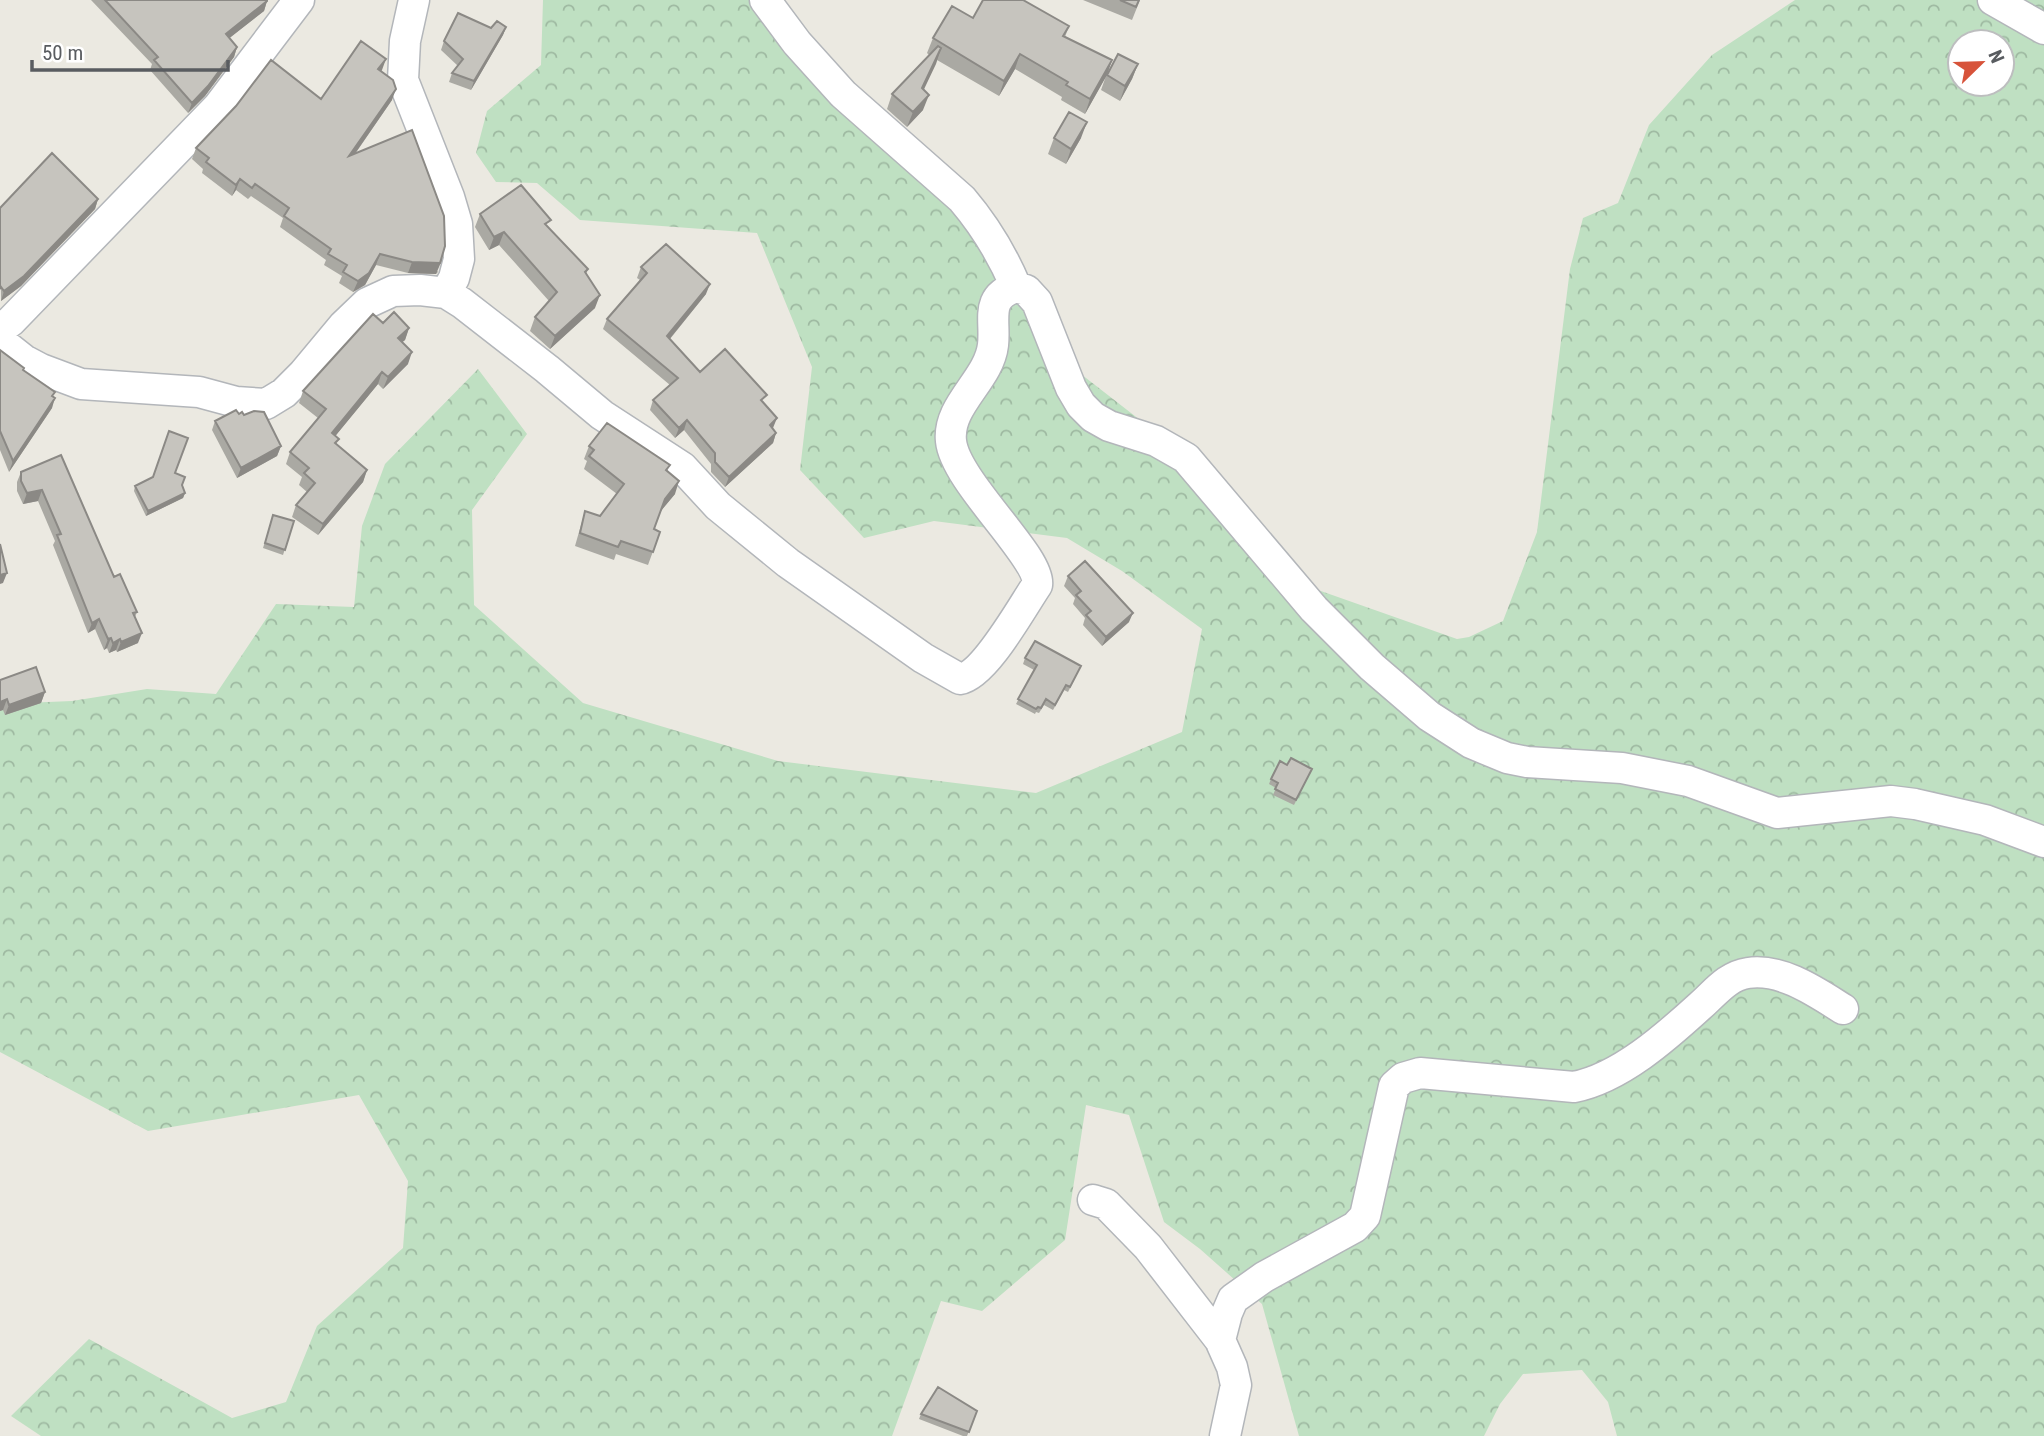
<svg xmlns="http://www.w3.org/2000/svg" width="2044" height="1436" font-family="'Roboto Condensed',sans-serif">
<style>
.forest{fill:url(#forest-crowns);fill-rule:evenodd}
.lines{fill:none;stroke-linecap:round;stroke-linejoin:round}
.street-casing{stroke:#b3b6ba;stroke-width:33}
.street{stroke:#fff;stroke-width:30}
.wall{fill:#aaa9a3}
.shaded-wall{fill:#8b8985}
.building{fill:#c6c4be;stroke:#8b8985;stroke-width:2}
</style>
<defs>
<pattern id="forest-crowns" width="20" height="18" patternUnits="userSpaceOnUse" patternTransform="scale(1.75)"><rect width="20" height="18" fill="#bfe0c2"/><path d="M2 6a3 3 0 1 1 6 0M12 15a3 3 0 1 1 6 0" fill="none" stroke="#9eb9a1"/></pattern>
</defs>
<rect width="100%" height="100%" fill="#ebe9e1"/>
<path class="forest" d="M543,0h207l77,92 123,115 127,164 153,119 52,72 36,28 139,49 12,-2 34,-16 34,-89 33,-263 13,-51 35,-15 31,-78 63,-70 83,-55h249v1436h-427l-9,-34 -26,-32 -59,4 -23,30 -16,32h-185l-37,-132 -62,-55 -36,-27 -35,-107 -43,-10 -21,135 -83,71 -41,-10 -49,135h-851l-30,-20 78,-77 143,79 54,-16 31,-76 86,-78 5,-67 -49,-86 -211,36 -148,-79v-348l72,-3 75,-12 69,5 60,-90 78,3 8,-81 23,-62 93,-95 49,65 -55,76 2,95 109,98 195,58 258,32 146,-61 20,-103 -80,-58 -55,-33 -133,-17 -70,17 -64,-68 12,-103 -55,-134 -177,-13 -43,-37 -41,-1 -20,-29 11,-42 54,-46zM1960,42h42v42h-42z"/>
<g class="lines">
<defs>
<path id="street" d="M414,0l-9,41 -2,39 46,117 8,27 2,35 -5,19 -8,15
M765,0l32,43 46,51 119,105c23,27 40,55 54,88l10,3 11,12 34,86 10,17 12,12 16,9 47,15 30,17 128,151 58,58 57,49 42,27 36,15 20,4 95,6 66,13 89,32 114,-12 24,3 70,16 59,22
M1993,0l51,29
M0,329l11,-8 207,-214 81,-107
M0,341l24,19 17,9 40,15 118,8 37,10 30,2 18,-11 19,-19 40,-48 24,-23 26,-12 27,-1 26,3 16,10 85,66 55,46 80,52 36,39 70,57 135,95 37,21c25,-4 62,-72 77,-94 5,-27 -82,-103 -86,-144 -4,-36 38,-61 42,-96 3,-25 -9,-48 23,-58
M1093,1200l13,4 42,43 72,93 12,27 4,18 -11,51
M1220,1340l7,-27 6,-14 31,-22 91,-50 10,-11 29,-130 9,-8 17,-5 154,14c46,-9 92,-50 126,-81 15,-13 27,-30 48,-33 34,-5 68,19 95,36"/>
</defs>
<use href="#street" class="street-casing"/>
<use href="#street" class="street"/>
</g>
<path class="wall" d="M91,0h176v1l-3,10 -35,27 8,9 -3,10 -29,39 -17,17 -38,-43 2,-6z
M1083,0h57l-8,20z
M973,18l96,8 -4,11 47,23 -5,14 31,-10 -6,15 -12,22 -19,-11 5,-14 -21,38 -24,-14 1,-3 -47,-28 -16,27 -62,-36 -14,29v21l-16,17 -20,-18 5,-15 37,-39 -2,-2 6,-15z
M506,27l-3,8 -32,55 -22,-8 3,-9 6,-7 -17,-16 3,-9 47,-13z
M382,70l-1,1 11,29 -37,54 83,118 -2,2 -28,-1 -32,-8 -11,20 -12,7 -14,-9 3,-7 -18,-11 2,-5 -46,-33 3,-9 -32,-22 -3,3 -12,-9 -4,6 -30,-23 1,-4 -11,-10 4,-11 125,-49z
M1054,138h27l-15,26 -18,-10z
M98,199l-3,10 -74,77 -20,15 -1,-93z
M480,214l68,13 40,42 -2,5 9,34 -45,41 -20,-18 5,-14 14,-16 -50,-56 -10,5 -14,-23z
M641,267l65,27 -36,45 30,33 64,31 9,26 3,4 -3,10 -48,44 -14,-15v-8l-27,-34 -9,8 -25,-28 3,-10 17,-15 -67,-56 4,-10 33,-39 -3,-2z
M383,323l26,5 -4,12 -3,2 6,22 -25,25 -5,-5 -43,52 2,9 30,25 -4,12 -45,53 -26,-18 4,-12 11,-13 -8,-7 3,-8 -16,-13 4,-12 28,-34 -19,-15 4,-12z
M0,350l53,47 -1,11 -43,64 -9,-22z
M239,414l5,1 37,31 -4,10 -40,22 -25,-48 3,-9z
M589,446l81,19 -3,6 8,23 -15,18 -6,17 6,3 -12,33 -32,-11 -2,6 -39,-14 10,-35 15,5 17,-22 -33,-25 3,-8 -3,-2z
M61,455l53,122 23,35 -2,5 3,26 -21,9 -1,-2 -7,3 -2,-5 -3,2 -9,-21 -7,4 -35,-88 2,-4 -17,-40 -15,3 -6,-13v-9l4,-10z
M175,473l10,20 -2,5 -37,18 -12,-25 1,-5z
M273,515l21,6 -11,34 -20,-7z
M1068,576l61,46 -27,24 -19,-21 2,-7 -12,-14 2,-6 -11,-12z
M1025,658l56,8 -13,26 -4,-2 -11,20 -9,-5 -5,8 -3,-1 -1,2 -19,-10 18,-34 -11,-6z
M0,680l45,12 -4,11 -36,12 -2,-5 -3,1z
M1287,765l25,4 -18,36 -21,-10 3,-7 -7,-4 2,-5z
M977,1411l-10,25h-4l-44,-17 2,-5z"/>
<path class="shaded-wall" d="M267,1l-3,10 -42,33 4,-10z
M506,27l-3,8 -32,55 3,-9z
M237,47l-3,10 -29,39 -17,17 4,-10z
M941,48l-5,16 -19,40 5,-16z
M1020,54l-5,15 -16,27 5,-15z
M386,59l-4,11 -8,11 4,-12z
M1112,60l-5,15 -22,39 5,-15z
M1138,64l-6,15 -12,22 5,-15z
M396,89l-4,11 -47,68 4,-12z
M929,95l-6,15 -16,17 6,-15z
M1087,122l-6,16 -15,26 5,-15z
M240,179l-4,11 -4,6 4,-11z
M98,199l-3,10 -74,77 -20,15 3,-10z
M504,232l-5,13 -10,5 5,-13z
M380,254l-4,11 -11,20 -12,7 5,-11z
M442,260l-6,14 -28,-1 4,-11z
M710,284l-4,10 -43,53 4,-11z
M600,295l-5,13 -45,41 5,-13z
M409,328l-4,12 -12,10 5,-12z
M412,352l-4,12 -25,25 5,-12z
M382,372l-4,12 -50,61 4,-12z
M55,398l-3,10 -43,64 4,-11z
M777,418l-4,10 -7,7 4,-10z
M687,420l-3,10 -9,8 4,-10z
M776,433l-3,10 -48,44 4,-10z
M281,446l-4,10 -40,22 4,-10z
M367,470l-4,12 -45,53 5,-11z
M679,481l-4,13 -15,18 5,-13z
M42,490l-4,11 -15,3 4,-11z
M185,493l-2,5 -37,18 2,-5z
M7,573l-4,10 -3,1v-9z
M1133,613l-4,9 -27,24 4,-9z
M99,619l-4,10 -7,4 4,-10z
M142,633l-4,10 -21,9 4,-10z
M111,638l-4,10 -3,2 4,-11z
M120,639l-4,11 -7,3 4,-10z
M45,692l-4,11 -36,12 4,-10z
M7,699l-4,11 -3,1v-9z"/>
<path class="building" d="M105,0h162v1l-41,33 11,13 -29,39 -16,17 -38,-43 4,-3z
M983,0h40l46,26 -6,10 49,24 -22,39 -24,-14 2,-3 -48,-28 -16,27 -71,-43 19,-32 21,12z
M1120,0h19l-3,7z
M458,13l33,15 6,-7 9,6 -32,54 -22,-8 11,-14 -19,-18z
M361,41l25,18 -8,10 15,11 3,9 -47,67 63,-26 32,86 1,30 -5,17 -28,-1 -32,-8 -11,19 -11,8 -15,-9 4,-7 -19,-11 3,-5 -47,-33 5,-8 -34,-24 -3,4 -12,-9 -4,6 -30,-23 3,-4 -13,-10 40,-42 35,-46 50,39z
M938,46l3,2 -19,40 7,7 -16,17 -21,-18z
M1118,54l20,10 -13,22 -18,-11z
M1069,112l18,10 -16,27 -17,-11z
M52,153l46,46 -74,77 -20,15 -3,-4 -1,2v-81z
M521,185l30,35 -6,4 43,45 -3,3 15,23 -45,41 -20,-19 22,-25 -53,-60 -10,5 -14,-23z
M666,244l44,40 -43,52 33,36 25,-23 42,46 -6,5 16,18 -7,7 6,8 -47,44 -14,-15v-9l-28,-33 -8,8 -26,-28 25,-22 -71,-59 40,-46 -6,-6z
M394,312l15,16 -11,10 14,14 -24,25 -6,-5 -50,61 7,6 -4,4 32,27 -44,54 -27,-19 19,-22 -11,-10 5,-5 -19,-16 36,-43 -23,-18 70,-77 10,9z
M0,350l24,18 -1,2 32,22 -3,4 3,2 -42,63 -13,-30z
M236,410l3,4 3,-2 2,3 10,-4 10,1 17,34 -40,22 -26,-47z
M607,423l63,42 -4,5 13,11 -14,18 -11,30 6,3 -7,20 -32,-11 -3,6 -38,-14 5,-22 15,5 24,-32 -35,-28 5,-6 -5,-4z
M169,431l19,7 -13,35 10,4 -3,8 3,8 -37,18 -13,-25 18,-9z
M61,455l53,122 6,-3 17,38 -4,1 9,20 -21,9 -1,-3 -7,4 -2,-5 -3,1 -9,-20 -7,4 -35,-88 4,-1 -19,-44 -15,3 -6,-12v-9z
M273,515l21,6 -9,29 -20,-7z
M0,544l7,29 -7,2z
M1085,561l48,52 -27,24 -20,-22 5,-4 -15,-16 5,-4 -13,-15z
M1035,641l46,25 -11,21 -4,-2 -11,20 -9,-6 -5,9 -3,-1 -2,2 -18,-10 19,-34 -12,-7z
M36,667l9,25 -36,13 -2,-6 -7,3v-22z
M1291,758l21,11 -16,31 -21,-11 3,-6 -7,-4 9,-18 7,4z
M938,1387l39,24 -8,21 -48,-18z"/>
<g transform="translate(1981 63) rotate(67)"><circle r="33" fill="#ffffff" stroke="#bdbebf" stroke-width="2"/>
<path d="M0-5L12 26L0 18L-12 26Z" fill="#d7533a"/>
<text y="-10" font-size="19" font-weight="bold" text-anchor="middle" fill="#595c60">N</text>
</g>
<path d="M32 60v10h196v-10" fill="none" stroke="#595c60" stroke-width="3.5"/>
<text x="42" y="60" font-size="21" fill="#595c60" stroke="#ffffff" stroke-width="5" paint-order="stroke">50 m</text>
</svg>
